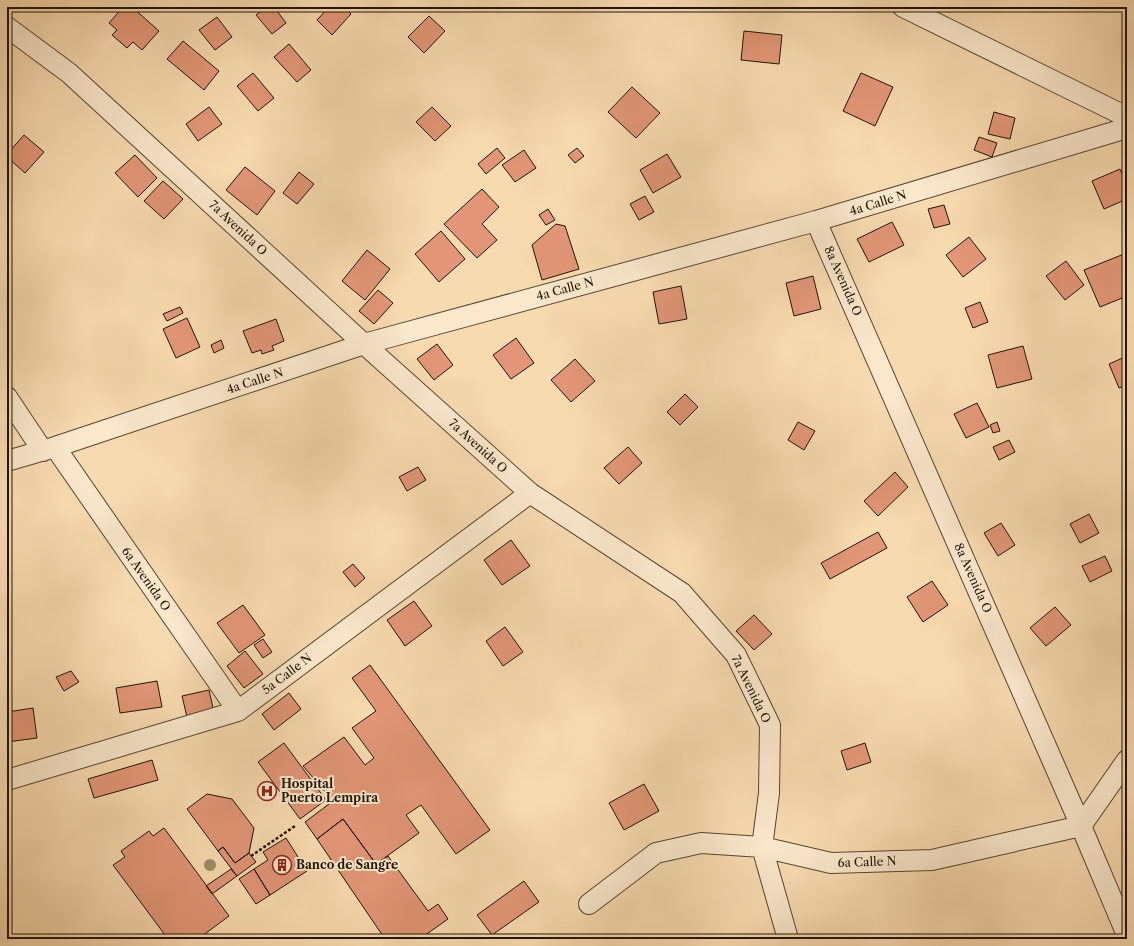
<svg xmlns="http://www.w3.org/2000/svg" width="1134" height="946" font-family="'Libre Caslon Text',serif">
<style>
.building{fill:#e29677;stroke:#201404}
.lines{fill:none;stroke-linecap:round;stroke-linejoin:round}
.minor-casing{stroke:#56462f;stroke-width:22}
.path{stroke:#201404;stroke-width:2.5;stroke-dasharray:3 2;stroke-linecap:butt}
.minor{stroke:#fae7cc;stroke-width:20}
.tree{fill:#a08e6b}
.labels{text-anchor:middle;stroke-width:4;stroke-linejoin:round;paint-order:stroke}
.street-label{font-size:12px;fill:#201404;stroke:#fae7cc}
.poi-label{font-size:12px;font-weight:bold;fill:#201404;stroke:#fae7cc;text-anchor:start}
</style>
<rect width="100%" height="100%" fill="#f8dab0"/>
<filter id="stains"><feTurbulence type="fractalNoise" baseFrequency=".005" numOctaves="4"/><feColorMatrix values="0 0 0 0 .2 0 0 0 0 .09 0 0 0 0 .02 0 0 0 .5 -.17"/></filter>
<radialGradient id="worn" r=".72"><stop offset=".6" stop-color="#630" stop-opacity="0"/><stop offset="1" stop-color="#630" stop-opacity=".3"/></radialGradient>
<path class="building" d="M123,7h9l27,24 -17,19 -9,-8 -6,6 -15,-13 5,-5 -8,-7z
M266,7h8l12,16 -14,11 -16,-19z
M329,7h15l7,7 -19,21 -15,-15z
M429,16l16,15 -21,22 -16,-16z
M217,17l15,20 -17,13 -16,-20z
M744,31l38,4 -3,29 -38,-4z
M183,41l36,30 -15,19 -37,-31z
M289,44l22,26 -14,12 -23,-25z
M253,73l21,25 -16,13 -21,-25z
M861,73l32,14 -18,39 -32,-15z
M632,87l28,26 -24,25 -28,-26z
M209,107l13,17 -24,17 -12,-17z
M432,107l19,19 -16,15 -19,-19z
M994,112l21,6 -5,21 -22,-5z
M24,135l20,17 -19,21 -18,-16v-3z
M979,137l18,6 -5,14 -18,-7z
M497,148l8,10 -19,16 -8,-10z
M577,148l7,8 -9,7 -7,-8z
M524,150l12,18 -21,14 -13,-17z
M667,154l14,23 -28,16 -13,-23z
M135,155l22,23 -19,19 -23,-24z
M245,167l30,24 -18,24 -31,-25z
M1120,169l7,16v14l-23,10 -12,-28z
M299,172l15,12 -17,20 -14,-11z
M163,181l20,18 -19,20 -20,-18z
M482,189l17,18 -17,17 15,16 -20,18 -33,-34z
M645,196l9,16 -15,8 -9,-16z
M944,205l6,19 -16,4 -6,-19z
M548,209l7,11 -9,5 -7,-10z
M892,222l12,23 -35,17 -12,-23z
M556,224l9,2 14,43 -37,11 -10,-35z
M441,231l24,28 -26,23 -24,-28z
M969,237l17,22 -23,18 -17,-22z
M367,250l23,19 -25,31 -23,-19z
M1124,254l3,7v35l-27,11 -16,-37z
M1066,261l18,24 -19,15 -19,-24z
M813,276l8,33 -27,7 -8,-33z
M681,286l6,33 -28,5 -6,-32z
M378,290l15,13 -19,21 -15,-13z
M980,302l8,20 -15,6 -8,-20z
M180,307l3,6 -16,8 -4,-7z
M187,318l13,29 -24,11 -13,-29z
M276,319l8,22 -12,5 2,4 -12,4 -1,-4 -9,3 -9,-22z
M516,338l18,25 -23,16 -18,-24z
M221,340l3,8 -10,5 -3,-8z
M437,344l16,21 -19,15 -17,-21z
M1023,346l9,33 -35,9 -9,-33z
M1127,356v29l-8,3 -10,-24z
M575,359l20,22 -24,21 -20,-22z
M685,394l13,13 -18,18 -13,-13z
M977,403l12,24 -23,11 -12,-24z
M798,422l17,9 -11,19 -16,-10z
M997,422l3,9 -7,2 -3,-8z
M1009,440l6,12 -16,8 -6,-13z
M628,447l14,16 -23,21 -15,-16z
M418,467l8,13 -19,11 -8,-14z
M895,472l13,15 -30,29 -14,-15z
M1089,514l10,19 -19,10 -10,-19z
M1001,523l14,22 -17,11 -14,-23z
M878,532l9,16 -57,31 -9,-16z
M511,540l19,26 -28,19 -18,-25z
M1105,556l7,15 -22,11 -8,-16z
M353,564l12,14 -10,9 -12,-15z
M932,581l16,24 -25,17 -16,-25z
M414,601l18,25 -27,20 -18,-26z
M243,605l22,30 -26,18 -22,-30z
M1055,607l16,18 -25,21 -16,-18z
M754,615l18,19 -18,16 -18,-19z
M505,627l18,25 -20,14 -17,-25z
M263,639l9,13 -9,6 -9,-13z
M245,651l18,23 -19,14 -17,-22z
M370,665l120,165 -34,24 -35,-49 -15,10 13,18 -43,31 -33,-45 -26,20 -12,-17 28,-21 -30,-35 41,-29 21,28 9,-7 -22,-30 24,-17 -24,-33z
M71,671l8,11 -15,9 -8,-14z
M157,681l5,26 -42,6 -4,-25z
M209,690l5,22 -27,5 -5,-21z
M289,693l12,16 -27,21 -12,-16z
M33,708l4,30 -30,4v-30z
M284,743l42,57 -26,19 -42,-57z
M865,743l6,19 -24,8 -6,-19z
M152,760l6,20 -64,18 -6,-19z
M644,784l15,27 -35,19 -15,-27z
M207,794l25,5 22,29 -5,25 -14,10 -12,-16 -5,4 -31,-42z
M343,819l33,45 12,-8 40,55 10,-7 10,15 -27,19 1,1h-37l-68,-100z
M164,828l65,88 -31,23h-30l-55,-74 12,-8 -4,-6 28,-20 4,5z
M286,838l21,33 -37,24 -16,-26 14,-9 -5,-8z
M223,847l12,16 14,-10 7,9 -19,14 -19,-25z
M231,869l6,7 -25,18 -6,-8z
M254,869l16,26 -14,9 -17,-25z
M524,881l15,21 -47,33 -15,-20z"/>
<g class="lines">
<defs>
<path id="minor" d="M903,7l224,110
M7,27l62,46 295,271 166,149 152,100 54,62 34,70 -1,68 -7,54 26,92
M816,221l265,605 46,109
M7,397l36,54
M55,447l183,264
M7,461l48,-14 309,-103 452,-123 311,-93
M7,780l231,-69 292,-218
M589,904l67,-51 45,-10 61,4 69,16 101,-3 149,-34 46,-66"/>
</defs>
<use href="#minor" class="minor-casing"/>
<path class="path" d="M251,856l44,-30"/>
<use href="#minor" class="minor"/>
</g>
<circle class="tree" cx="210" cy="865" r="6"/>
<defs>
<symbol id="hospital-ring" viewBox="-11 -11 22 22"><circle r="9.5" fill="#fae7cc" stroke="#8f2418" stroke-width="1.5"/><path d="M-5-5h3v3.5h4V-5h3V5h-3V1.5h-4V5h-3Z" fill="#8f2418"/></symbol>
<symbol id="building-ring" viewBox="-11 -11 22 22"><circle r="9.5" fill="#fae7cc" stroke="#8f2418" stroke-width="1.5"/><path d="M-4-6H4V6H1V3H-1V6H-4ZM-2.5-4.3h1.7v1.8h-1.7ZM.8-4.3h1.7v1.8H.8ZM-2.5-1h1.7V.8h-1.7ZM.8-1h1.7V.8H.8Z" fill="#8f2418"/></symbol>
</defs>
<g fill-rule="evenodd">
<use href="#hospital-ring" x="256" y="780" width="22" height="22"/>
<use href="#building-ring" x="271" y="854" width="22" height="22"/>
</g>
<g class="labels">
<g class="street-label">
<text transform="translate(878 203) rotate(-17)" y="4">4a Calle N</text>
<text transform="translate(238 228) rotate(43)" y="4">7a Avenida O</text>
<text transform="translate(843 281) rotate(66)" y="4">8a Avenida O</text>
<text transform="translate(565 289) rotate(-15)" y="4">4a Calle N</text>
<text transform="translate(255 381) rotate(-18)" y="4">4a Calle N</text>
<text transform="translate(478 446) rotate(42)" y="4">7a Avenida O</text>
<text transform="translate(973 578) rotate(66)" y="4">8a Avenida O</text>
<text transform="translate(146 579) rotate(55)" y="4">6a Avenida O</text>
<text transform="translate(287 674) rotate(-37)" y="4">5a Calle N</text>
<text transform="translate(751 689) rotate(64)" y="4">7a Avenida O</text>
<text transform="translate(867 862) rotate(-2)" y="4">6a Calle N</text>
</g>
<g class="poi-label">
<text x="281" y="788">Hospital<tspan x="281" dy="14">Puerto Lempira</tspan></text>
<text x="296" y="869">Banco de Sangre</text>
</g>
</g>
<rect width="1134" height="946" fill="none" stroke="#f8dab0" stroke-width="24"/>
<rect x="8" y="8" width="1118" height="930" fill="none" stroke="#201404" stroke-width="2"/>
<rect x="12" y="12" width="1110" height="922" fill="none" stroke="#201404"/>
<rect width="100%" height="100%" filter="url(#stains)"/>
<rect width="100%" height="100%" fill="url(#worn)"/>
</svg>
